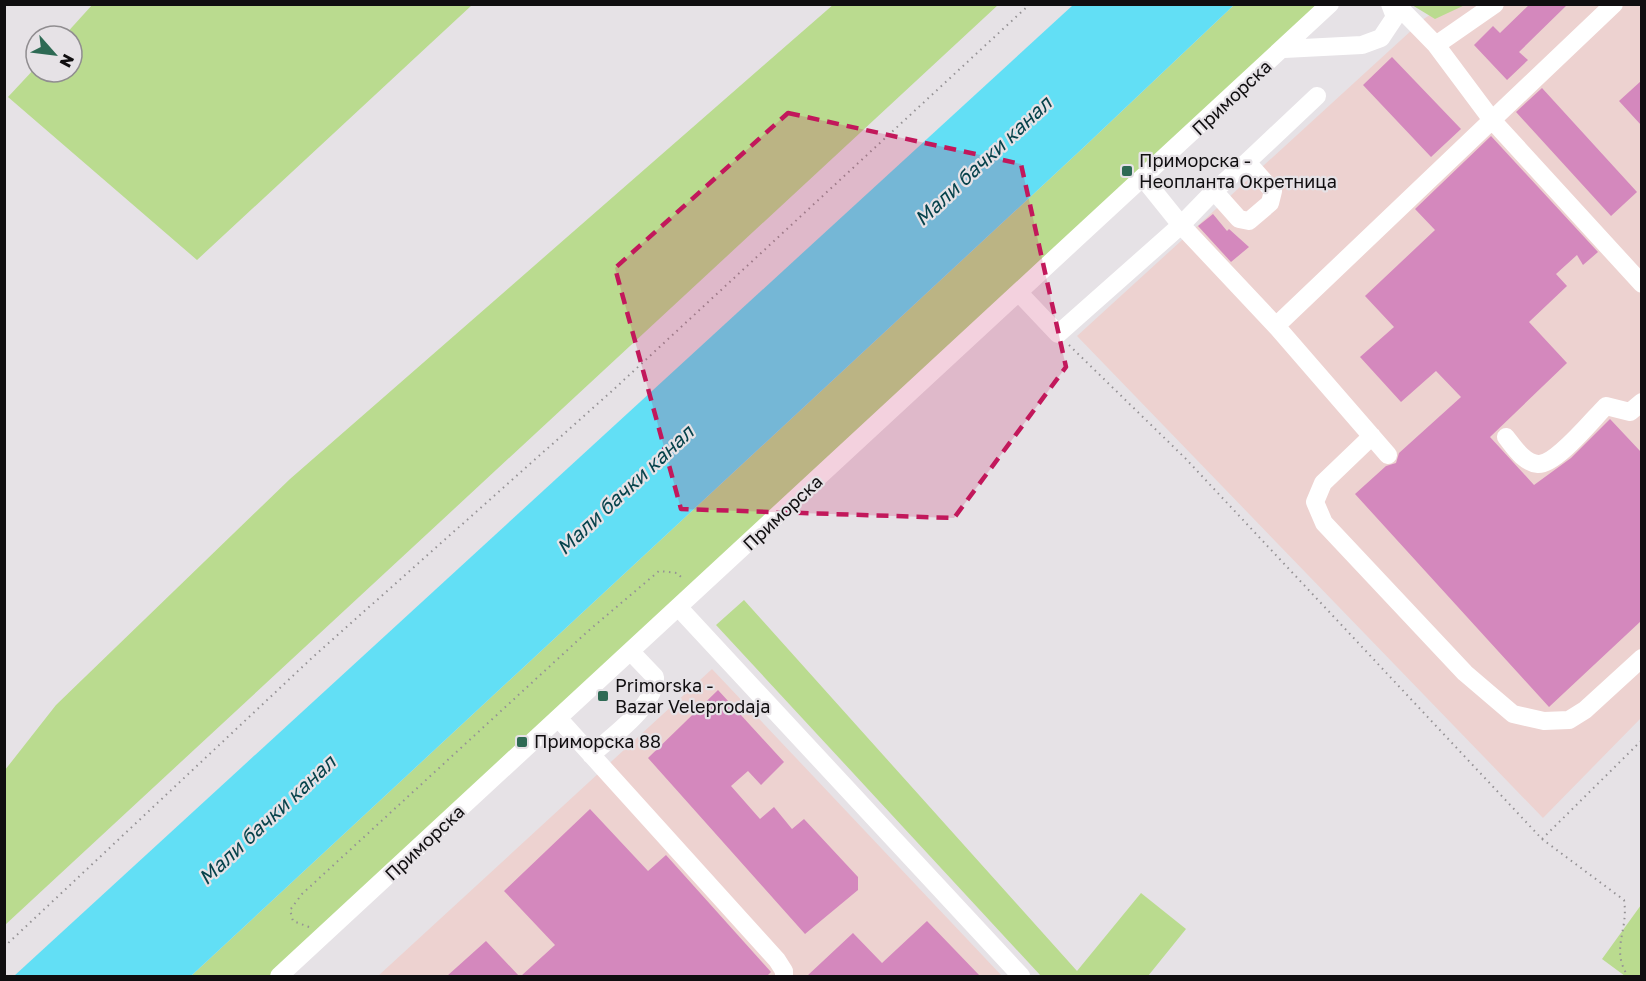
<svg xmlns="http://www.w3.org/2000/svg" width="1646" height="981" font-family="'Golos Text',sans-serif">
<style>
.industrial{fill:#edd2d0}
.green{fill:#badb8f}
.water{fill:#62dff5}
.building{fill:#d488bd}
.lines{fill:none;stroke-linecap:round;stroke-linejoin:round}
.path{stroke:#959295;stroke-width:2;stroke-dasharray:1.5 4.5;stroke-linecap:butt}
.minor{stroke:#fff;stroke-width:18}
.marked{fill:#c2185b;fill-opacity:0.2;stroke:#c2185b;stroke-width:4.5;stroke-dasharray:12 8;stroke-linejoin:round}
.poi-dot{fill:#2e6a54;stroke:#e6e2e6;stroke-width:2}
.labels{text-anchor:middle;stroke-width:4.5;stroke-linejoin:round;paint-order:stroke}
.street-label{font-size:18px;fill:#100e10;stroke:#e6e2e6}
.poi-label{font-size:18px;fill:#100e10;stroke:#e6e2e6;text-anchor:start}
.water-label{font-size:20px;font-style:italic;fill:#06424b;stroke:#e6e2e6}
</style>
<rect width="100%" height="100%" fill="#e6e2e6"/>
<path class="industrial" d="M1446,5h195v713l-98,100 -466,-482 348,-318z
M712,669l290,307h-624z"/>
<path class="green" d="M93,4h379v1l-275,255 -189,-163 28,-30v5h36v-36h-8z
M834,4l164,1 -993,920v-155l51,-65 234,-226z
M1234,5h87l-1050,971h-80l893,-829z
M1412,5v-1l53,1 -30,14z
M744,600l333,371 64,-78 45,36 -38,47h-107l-325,-351z
M1641,905v71h-16l-23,-17z"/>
<path class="water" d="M1073,5h161l-150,142 -893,829h-177z"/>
<path class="building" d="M1530,4h38l-49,48 9,8 -21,20 -33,-35 19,-19 7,7z
M1392,57l69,72 -30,28 -68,-72z
M1641,81v44l-22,-24z
M1542,88l95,104 -26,24 -95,-104z
M1491,136l107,116 -15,13 -6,-10 -21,19 11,12 -38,36 38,41 -77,74 44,48 37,-27 39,-39 31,33v169l-92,86 -194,-213 31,-28 10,-3 3,-10 62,-56 -25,-26 -35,31 -41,-45 34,-30 -29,-31 70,-66 -20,-21z
M1213,214l14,17 2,-2 20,18 -18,15 -33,-36z
M718,690l66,72 -23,23 -13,-14 -17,15 29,33 14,-12 18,22 12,-10 54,58v13l-53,44 -157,-176z
M590,809l58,62 18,-16 105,117 -4,4h-246l34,-31 -51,-54z
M927,921l53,55h-173l46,-43 29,30z
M486,941l33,35h-72z"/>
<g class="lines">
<path class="path" d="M1069,345l116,113 357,381 82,61c5,31 -14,49 4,76
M1542,839l100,-99
M309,927l-16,-6 -3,-11 12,-16 285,-262 72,-61 18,2 7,7
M4,947l310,-291 298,-265 418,-387"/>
<path class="minor" d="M1614,4l-122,116 150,164
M1436,45l59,-41
M1284,49l78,-4 19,-7 14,-21 -5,-13
M1317,96l-70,66 26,29 -3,12 -21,18 -10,-2 -25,-28 -33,34 95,101 216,-206 -56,-75 -40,-41
M1214,191l33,-29
M1020,294l38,40 123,-109 -37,-46
M1276,326l112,129
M1372,436l-49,47 -8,19 9,21 141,150 48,41 31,7 25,-1 16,-10 57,-52
M1506,437c8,10 18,26 32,27 18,1 54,-44 68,-58l24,6 12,-10
M680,609l341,367
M559,719l218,241 7,11v5
M591,755c21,-19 65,-49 64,-78l-23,-24
M279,976l1051,-972"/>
</g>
<path class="marked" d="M788,113l233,51 45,203 -112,151 -273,-9 -66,-241z"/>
<g class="poi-dot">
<rect x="1121" y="165" width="12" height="12" rx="3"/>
<rect x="597" y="690" width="12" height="12" rx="3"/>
<rect x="516" y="736" width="12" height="12" rx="3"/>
</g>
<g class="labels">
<g class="street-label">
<text transform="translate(1232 98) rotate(-43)" y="6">Приморска</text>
<text transform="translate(783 513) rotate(-43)" y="6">Приморска</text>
<text transform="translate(425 843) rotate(-43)" y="6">Приморска</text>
</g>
<g class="poi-label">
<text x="1139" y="167">Приморска -<tspan x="1139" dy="21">Неопланта Окретница</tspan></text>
<text x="615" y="692">Primorska -<tspan x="615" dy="21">Bazar Veleprodaja</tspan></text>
<text x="534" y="748">Приморска 88</text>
</g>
<g class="water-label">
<text transform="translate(983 161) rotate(-43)" y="7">Мали бачки канал</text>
<text transform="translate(625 490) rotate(-43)" y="7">Мали бачки канал</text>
<text transform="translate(267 820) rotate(-43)" y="7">Мали бачки канал</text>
</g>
</g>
<rect width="1646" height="981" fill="none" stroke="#100e10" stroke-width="12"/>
<g transform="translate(54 54) rotate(118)"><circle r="28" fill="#e6e2e6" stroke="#908d90" stroke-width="1.5"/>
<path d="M0-4.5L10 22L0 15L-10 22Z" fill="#2e6a54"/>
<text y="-9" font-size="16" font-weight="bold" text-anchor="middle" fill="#100e10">N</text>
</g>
</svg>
